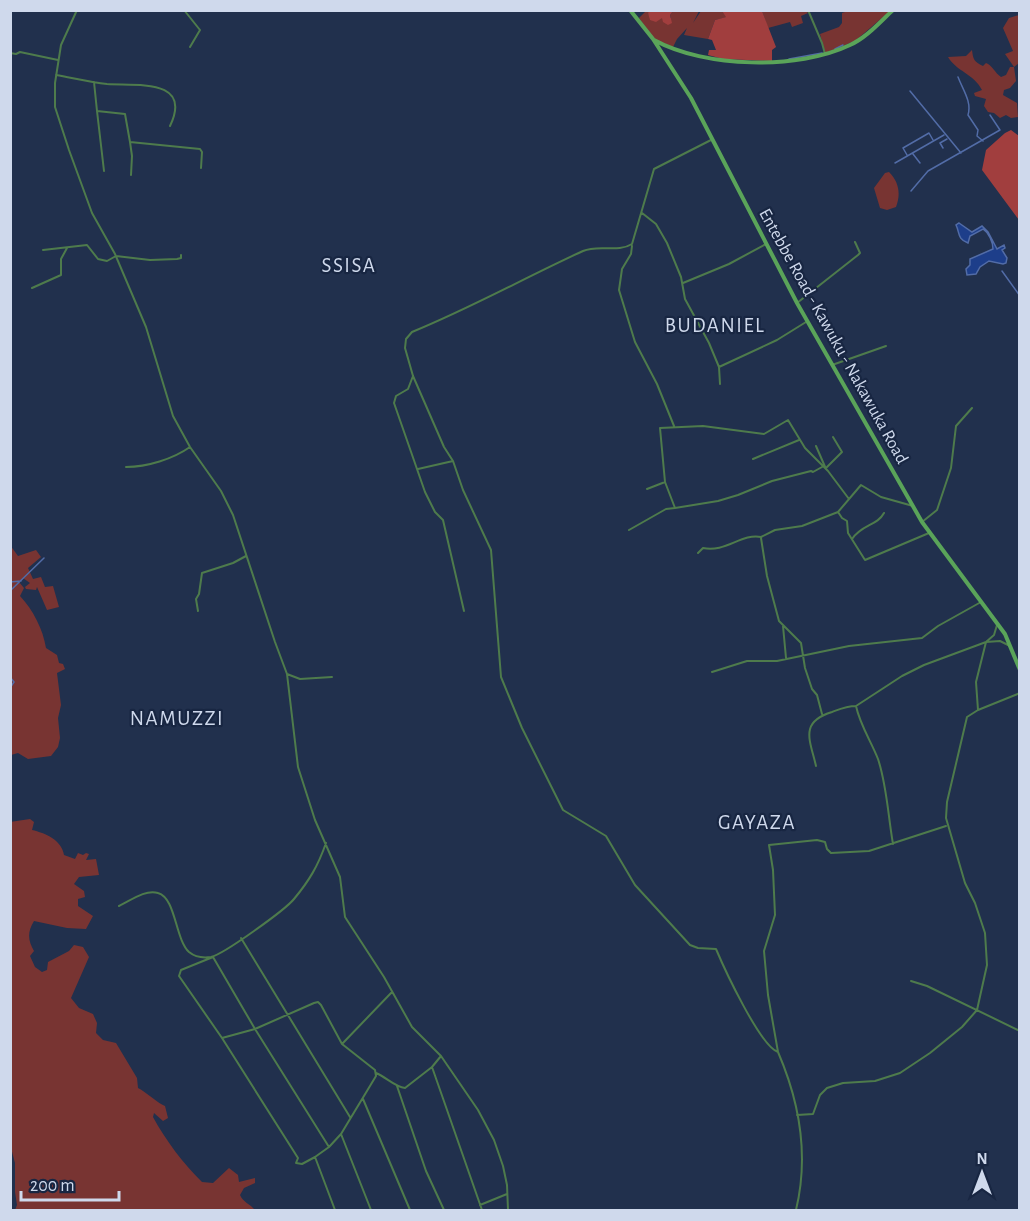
<svg xmlns="http://www.w3.org/2000/svg" width="1030" height="1221" font-family="'Alegreya Sans',sans-serif">
<style>
.green{fill:#783432}
.forest{fill:#a13e3e}
.water{fill:#1d3e8a;stroke:#526ca7;stroke-width:1.5}
.lines{fill:none;stroke-linecap:round;stroke-linejoin:round}
.stream{stroke:#526ca7;stroke-width:1.5}
.minor{stroke:#4e7b4c;stroke-width:2}
.secondary{stroke:#5aa459;stroke-width:4}
.labels{text-anchor:middle;stroke-width:4.5;stroke-linejoin:round;paint-order:stroke}
.street-label{font-size:18px;fill:#cfd9ec;stroke:#182642}
.quarter-label{font-size:21px;letter-spacing:1.5px;fill:#cfd9ec;stroke:#182642}
</style>
<rect width="100%" height="100%" fill="#21304d"/>
<path class="green" d="M647,10l2,1 -1,3 14,4h9l-1,-3 3,-4h26l-6,12 8,-12h21l5,6 -12,3 -7,19 -24,-4 3,-7 -10,11 -4,8 -19,-8 -15,-21z
M762,11h44l2,2 -7,3 2,7 -11,4 -2,-5 -22,6z
M848,11h42l-35,30 -30,12 -5,-19 19,-7 3,-4v-10z
M1019,15v48l-5,4 -9,-13 8,-3 -10,-23 6,-10z
M972,50c1,9 2,12 11,16l3,-3c6,2 9,10 15,14l5,-2 4,-8h4l2,14 -6,7 -6,2 -1,5 14,8 1,14 -7,1 -5,-3 -6,3 -6,-5 -6,-1 -4,-6 2,-7 -11,-3 -1,-3 8,-3c-8,-16 -26,-19 -34,-33l18,-1z
M889,172c10,10 12,22 7,35l-9,3 -7,-2 -6,-20 11,-15z
M10,545l8,11 18,-6 5,7 -13,11 5,11 8,-2 4,10 8,-1 6,21 -12,3 -10,-23 -1,3 -10,-1 -1,-2 5,-4 -7,-5 -4,4 5,6 -4,8c13,14 23,33 26,52l11,7 2,8 4,1 2,5 -8,4 4,32 -3,13 2,20 -2,9 -7,9 -23,3 -10,-6 -7,2z
M30,819l4,3 -2,8c13,3 30,10 32,25l11,4 3,-6 5,2 3,-2 3,1 -3,6 10,-1 3,16 -20,2 -5,7 10,7 1,6 -7,2v7l15,10 -7,13 -19,-1 -33,-7c-7,11 -6,20 0,30l-4,5 5,11 7,5 5,-2 1,-8 21,-11 5,-6 9,2 6,10 -18,41 8,10 14,6 4,9 -1,10 7,7 13,3 21,35 1,10c8,4 21,16 27,18l3,12 -5,3 -9,-8 -1,4c13,24 30,46 49,65l11,1 16,-15 9,7 1,7 16,-4v5l-11,5 -4,7c3,7 10,9 15,15h-240l2,-5 -2,-13v-29l-5,-19v-322z"/>
<path class="forest" d="M649,11h24l-3,4 2,8 -4,2 -5,-3 -1,-4 -6,4 -6,-2 -2,-7z
M722,11h40l14,36 -4,3v11l-49,-2 -15,-4 1,-5h7l-4,-10 -4,-1 7,-19 11,-3z
M1011,130l8,6v84l-37,-50 4,-20 19,-17z"/>
<path class="water" d="M959,223l13,9 10,-6 6,6 9,17 7,-4 1,3 -3,2 5,8 -1,5 -3,1 -14,-3 -9,6 -4,7 -9,1 -1,-6 4,-4v-6l23,-10c0,-7 -4,-16 -10,-20l-13,7 -2,7c-11,-4 -8,-10 -12,-18z"/>
<g class="lines">
<path class="stream" d="M835,49l8,-4
M789,59l33,-6
M958,77c5,13 14,25 10,38l10,15 -1,6 6,5
M910,91l51,62
M943,148l-3,-5 7,-4
M913,154l7,9
M907,155l-4,-7 26,-15 4,7
M895,163l49,-28
M911,191l17,-20 72,-41 -10,-15
M1002,271l18,25
M10,582l11,-1
M10,591l34,-33
M10,659v6
M10,677l4,5 -4,6"/>
<path class="minor" d="M77,10l-16,35 -6,38v24l14,43 23,63 23,41 31,73 27,89 17,31 31,44 12,24 42,127 12,32 11,93 17,53 25,57 5,40 39,60 28,50 29,29 37,54 16,30 9,26 4,19 1,25
M184,10l16,20 -10,17
M808,10l14,33 3,11
M10,53l6,1 4,-2 38,8
M56,75c17,3 34,7 51,9 29,2 86,-6 63,42
M94,82l3,29 28,3 5,28 70,7 2,3 -1,16
M97,111l7,60
M711,140l-57,29 -22,75c-14,9 -34,0 -49,7 -57,26 -112,57 -171,81l-6,7 -1,9 8,28 31,71 9,14 10,29 28,60 10,127 21,51 41,82 43,26 29,49 55,60 8,3 18,1c8,19 44,97 62,103 22,51 31,104 18,158
M130,142l2,14 -1,19
M642,213l14,11 11,19 14,34 4,22 24,44 10,24
M632,246l-1,8 -9,15 -3,21 16,52 22,42 17,42
M43,250l44,-5 11,14 9,2 9,-5 34,4 27,-1 4,-1v-3
M683,283l46,-19 37,-20
M32,288l29,-13v-16l6,-11
M797,303l61,-48 2,-2 -5,-11
M832,365l54,-19
M413,376l-5,13 -12,7 -2,7 31,89 10,20 8,8 21,91
M720,384l-1,-17 58,-27 29,-18
M816,446l10,23
M753,459l46,-19
M126,467c21,0 47,-8 64,-20
M826,468l16,-16 -9,-15
M418,469l35,-8
M647,489l18,-7
M675,508l43,-7 20,-6 34,-14 39,-10 2,1 9,-5
M838,512l4,6 5,3 1,12 17,27 64,-27
M922,522l15,-12 14,-42 5,-42 16,-18
M629,530l37,-21 9,-1 -10,-26 -5,-54 43,-2 61,8 24,-14 17,28 23,23 21,28
M761,538l6,38 12,45 22,22 4,25 7,21 5,6 5,19
M852,539c10,-15 25,-13 32,-26
M698,553l5,-5c22,5 39,-15 58,-11l14,-7 27,-4 36,-14 23,-27 20,12 32,9
M198,611l-2,-12 3,-5 3,-21 31,-10 13,-7
M783,626l3,32
M712,672l35,-11h30l72,-15 73,-8 16,-12 43,-24
M287,674l13,5 32,-2
M856,706c4,19 15,35 22,53 9,27 10,57 15,85
M978,710l-2,-28 10,-40 8,-7 3,-10
M816,766c-6,-26 -17,-44 16,-54 8,-3 15,-6 24,-6l46,-30 22,-11 62,-23 14,-1 10,5
M119,906c11,-5 26,-17 39,-13 18,5 17,46 31,59 6,5 15,6 22,5 13,-3 74,-47 83,-58 15,-18 24,-33 32,-56
M241,938l109,179
M911,981l16,5 93,45
M222,1038l33,-9 59,-26 4,-1 3,3 21,39 33,26 1,6 -35,58 -12,13
M342,1044l50,-52
M778,1052l-10,-57 -4,-44 11,-36 -2,-45 -4,-25 48,-5 8,2 2,7 4,4 38,-2 77,-25
M432,1067l50,143
M376,1073c10,4 19,14 29,15l27,-21 9,-11
M397,1086l29,85 18,39
M363,1099l47,111
M797,1115l16,-1 7,-19 7,-7 16,-5 32,-2 25,-8 30,-20 32,-26 15,-17 10,-45 -2,-32 -10,-30 -10,-20 -19,-65 1,-16 20,-85 11,-7 42,-17
M341,1134l30,76
M315,1157l-13,7 -6,-1 2,-5 -76,-120 -43,-62 2,-6 32,-13 42,72 74,118 -14,10 20,53
M480,1205l27,-11"/>
<path class="secondary" d="M630,10l23,29 38,59 106,205 125,219 83,112 15,36
M654,40c51,28 144,30 196,5 16,-7 30,-23 43,-35"/>
</g>
<g class="labels">
<g class="street-label">
<text transform="translate(834 336) rotate(61)" y="6">Entebbe Road - Kawuku - Nakawuka Road</text>
</g>
<g class="quarter-label">
<text x="349" y="272">SSISA</text>
<text x="715" y="332">BUDANIEL</text>
<text x="177" y="725">NAMUZZI</text>
<text x="757" y="829">GAYAZA</text>
</g>
</g>
<rect width="1030" height="1221" fill="none" stroke="#cfd9ec" stroke-width="24"/>
<g transform="translate(982 1173)" stroke="#182642" stroke-width="4.5" paint-order="stroke">
<path d="M0-4.5L10 22L0 15L-10 22Z" fill="#cfd9ec"/>
<text y="-9" font-size="16" font-weight="bold" text-anchor="middle" fill="#cfd9ec">N</text>
</g>
<path d="M21 1191v9h98v-9" fill="none" stroke="#cfd9ec" stroke-width="3"/>
<text x="30" y="1191" font-size="18" fill="#cfd9ec" stroke="#182642" stroke-width="4.5" paint-order="stroke">200 m</text>
</svg>
